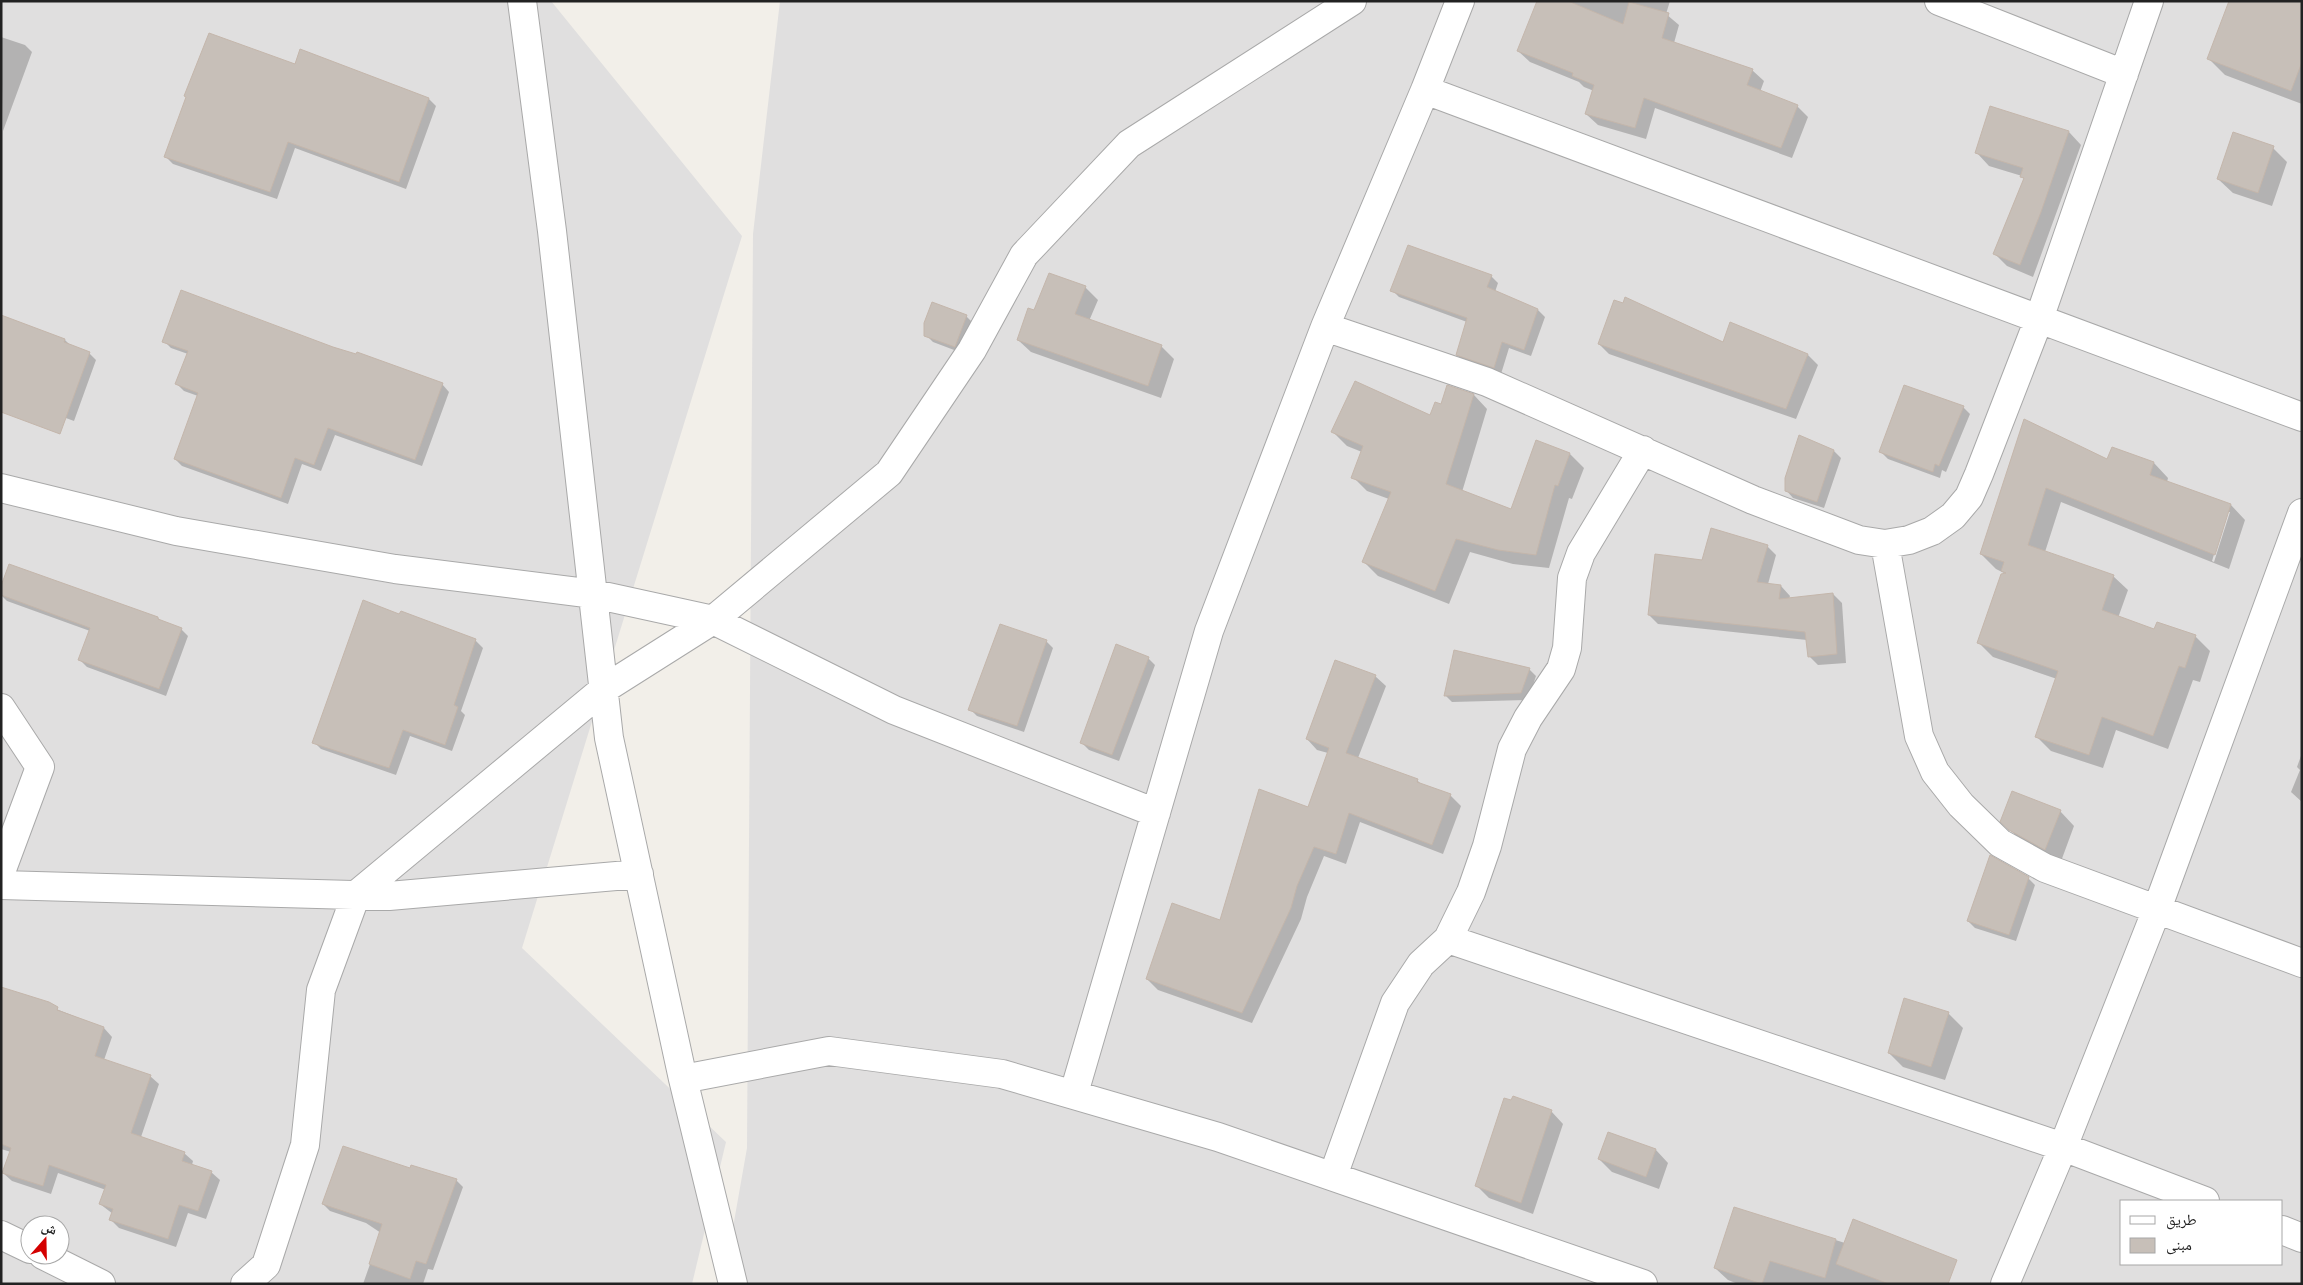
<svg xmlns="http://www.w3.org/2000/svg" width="2303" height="1285" font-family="'Space Grotesk','Noto Naskh Arabic',sans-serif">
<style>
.residential{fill:#e0dfdf;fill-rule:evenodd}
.shadow{fill:#0003;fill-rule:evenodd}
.building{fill:#c7bfb8;stroke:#c4b6ab}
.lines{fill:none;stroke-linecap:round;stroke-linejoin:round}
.street-casing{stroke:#a9a9a9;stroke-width:30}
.street{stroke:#fff;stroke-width:28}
</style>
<rect width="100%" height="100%" fill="#f2efe9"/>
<path class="residential" d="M1,1h550l191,235 -220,712 204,194 -34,142h-691zM30,1225h30v30h-30z
M780,1h1522v1283h-1579l24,-136 6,-914zM2122,1201h160v63h-160z"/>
<path class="shadow" d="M1538,1h132l-4,13 13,11 -5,18 78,27 12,11 -4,11 37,14 11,11 -16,41 -137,-50 -9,31 -48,-14 -12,-11 8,-23 -10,-4 -5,-5 -49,-20 -12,-11z
M2302,1v103l-77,-29 -16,-16z
M1,37l24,8 7,7 -29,79z
M301,51l128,48 7,7 -30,83 -111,-41 -18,51 -104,-35 -7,-7 129,-92z
M2069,132l12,13 -48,132 -26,-11 -13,-13 30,-74 -2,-3 -33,-10 -12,-13z
M2273,148l14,14 -15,44 -39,-13 -15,-14z
M1491,276l7,7 -3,9 43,18 7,7 -14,39 -22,-8 -8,26 -37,-12 -7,-7 10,-33 -68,-25 -7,-7z
M1085,287l13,13 -9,21 72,25 13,13 -13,39 -130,-46 -13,-12 17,-29z
M966,316l7,7 -11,30 -29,-11 -7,-7z
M1731,324l77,31 10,10 -22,54 -187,-65 -10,-10 124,-1z
M65,340l6,6 18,7 7,7 -22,61 -73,-27z
M164,341l169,7 109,36 7,8 -27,74 -87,-31 -14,36 -19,-7 -14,40 -106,-38 -7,-7 23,-63 -14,-5 -7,-7 11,-30 -17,-6z
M1474,395l13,14 -25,83 50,18 58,-56 14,14 -12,31 -3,-1 -20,70 -36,-4 -43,-12 -21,52 -71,-28 -14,-14 25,-63 -22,-8 -14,-14 9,-25 -15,-6 -14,-14 97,-15 11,-11z
M1963,407l7,7 -24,58 -4,-2 -2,8 -52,-19 -7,-7z
M2024,420l84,41 46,2 14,15 -1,4 64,23 14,15 -16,49 -168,-67 -16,50 68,24 15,14 -10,28 36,13 41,5 15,15 -10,31 -7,-2 -25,69 -52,-19 -13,38 -52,-17 -14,-14 20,-58 -64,-22 -14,-14 27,-69 -10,-5 -15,-15zM2227,512h3l-16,50 -2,-1z
M1800,437l34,14 7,7 -17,50 -31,-10 -7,-8z
M1767,546l9,9 -8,29 13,2 9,10 -1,3 44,-5 9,9 4,60 -28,2 -9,-9 -2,-16 -149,-16 -9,-9 54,-54z
M1,591l157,27 4,4 19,7 7,7 -22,60 -79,-29 -7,-7 10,-29 -83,-30 -6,-6z
M401,612l75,29 7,7 -22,63 4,4 -13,36 -42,-15 -14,39 -75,-26 -7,-7z
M1046,641l7,7 -29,84 -47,-16 -7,-7z
M1148,658l7,7 -36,96 -30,-11 -7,-7z
M1529,669l7,7 -8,24 -76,2 -7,-7z
M1375,676l11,10 -28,72 59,22 5,5 29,11 10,10 -18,48 -83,-32 -14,42 -22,-8 -17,41 -6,22 -49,104 -94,-33 -11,-11 74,-57 87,-114 20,-55 -11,-3 -10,-11z
M2302,753v49l-11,-10 9,-22 -3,-3z
M2060,811l14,15 -14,38 -35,-19 -23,-24z
M2028,878l7,7 -19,56 -41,-13 -7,-7z
M1,987l103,41 8,9 -8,23 46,16 9,8 -18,53 43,16 9,8 -1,4 19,7 9,8 -14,39 -18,-6 -12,34 -57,-19 -8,-8 2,-6 -13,-10 6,-14 -48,-17 -7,21 -39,-13 -9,-8 8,-21 -10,-3z
M1948,1013l15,15 -18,52 -42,-13 -14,-14z
M1551,1111l12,13 -30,90 -44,-16 -12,-12z
M1609,1133l47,17 12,13 -9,26 -47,-17 -13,-13z
M411,1170l45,10 7,7 -30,83 -5,-1 -5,15h-60l18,-51 -15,-10 -36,-12 -7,-7z
M1735,1208l110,35 98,41h-205l-10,-4 -13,-12z"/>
<path class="building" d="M1537,1h31l55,23 6,-22 40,11 -7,25 91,31 -6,16 51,20 -17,43 -137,-50 -9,30 -50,-14 9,-29 -22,-9 1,-3 -56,-22z
M2229,1h73v61l-11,29 -84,-32z
M209,33l86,31 5,-15 129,49 -30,84 -111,-40 -18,50 -106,-35 22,-60 -2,-1z
M1990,106l79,25 -28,81 -21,53 -27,-11 31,-76 -4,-1 3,-9 -48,-15z
M2233,132l41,14 -16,47 -41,-14z
M1408,245l84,30 -5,12 51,22 -14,41 -22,-8 -8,26 -38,-13 11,-37 -77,-27z
M1049,273l37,13 -11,28 87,31 -14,41 -131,-46 11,-32 6,2z
M181,290l152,57 23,7 1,-2 86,31 -28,77 -87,-32 -14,37 -19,-7 -14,40 -107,-39 24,-66 -23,-9 13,-33 -26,-9z
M1625,297l98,45 7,-20 78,32 -22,55 -188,-65 16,-44 9,3z
M932,302l35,13 -12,32 -31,-11v-13z
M1,315l64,24 -1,3 26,10 -30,82 -59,-22z
M1355,381l75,34 5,-13 6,2 6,-19 27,9 -28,90 65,25 25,-69 34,13 -12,33 -3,-1 -19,70 -38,-5 -42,-11 -21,52 -73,-29 29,-70 -40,-14 12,-32 -32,-14z
M1904,385l60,21 -25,60 -4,-2 -2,8 -54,-20z
M2024,419l83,40 5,-12 42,15 -4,13 81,29 -16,51 -169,-67 -18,57 86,30 -12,35 52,19 3,-7 39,13 -11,33 -6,-2 -26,70 -51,-19 -13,38 -54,-18 23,-66 -81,-28 24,-69 5,-1 -5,-2 3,-9 -24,-8z
M1799,435l35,15 -17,52 -32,-11v-13z
M1711,528l57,17 -11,37 24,3 -2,14 54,-6 4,61 -29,3 -3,-25 -157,-17 7,-61 47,6z
M9,564l149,53v2l24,9 -23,61 -81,-29 12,-32 -89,-33v-9z
M363,600l36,14 2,-3 75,28 -22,66 4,2 -13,38 -42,-15 -14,38 -77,-25z
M1000,624l47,16 -30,86 -49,-16z
M1116,644l33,13 -37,98 -32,-12z
M1454,650l76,18 -9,25 -77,3z
M1335,660l41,15 -30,78 72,26 -1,3 34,12 -19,51 -83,-32 -13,41 -22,-7 -17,39 -6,22 -49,105 -96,-34 26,-76 48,17 39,-131 49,18 21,-59 -23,-9z
M2012,791l49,19 -16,40 -36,-20 -9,-8z
M1990,855l39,22 -20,58 -42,-14z
M1,987l48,15 9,5 -1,3 47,17 -9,29 56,19 -20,58 54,19 -3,9 30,10 -14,40 -19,-6 -11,34 -59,-19 4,-11 -14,-5 7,-19 -57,-20 -6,21 -41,-13 9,-25 -10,-4z
M1904,998l45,14 -18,55 -43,-14z
M1513,1096l39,14 -31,93 -46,-17 29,-88 7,2z
M1608,1132l48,17 -10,28 -48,-18z
M343,1146l67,22 1,-3 46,14 -31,85 -10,-3 -6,18 -41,-15 13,-40 -60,-20z
M1734,1207l102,32 -11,39 -55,-17 -8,23 -48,-16z
M1853,1219l104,41 -9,24h-59l-53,-20z"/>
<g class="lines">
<defs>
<path id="street" d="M522,1l30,230 57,507 74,341 50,205
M1939,1l185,73
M1425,90l877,327
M1325,327l162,55 266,118 106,40 26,4 24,-4 23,-9 21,-15 16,-19 10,-23 60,-155 110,-318
M1,488l175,43 219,38 199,25 119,26 181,90 262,103
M1885,544l34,192 16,36 26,33 39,38 45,25 257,95
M1,708l39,59 -39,105
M1,885l388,11 250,-22
M1448,939l615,208 142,54
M683,1079l146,-28 173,23 216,63 425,147
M1074,1093l135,-462 116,-304 100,-237 35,-89
M1333,1176l62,-173 26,-39 27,-25 23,-47 16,-46 25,-97 16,-31 33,-49 6,-21 5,-70 9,-25 62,-103
M2282,1230l20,8
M1,1235l29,14
M43,1255l58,29
M245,1284l21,-19 39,-120 16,-155 35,-95 248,-206 109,-69 176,-147 83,-123 52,-95 105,-111 223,-143
M2005,1284l58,-137 94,-238 145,-396"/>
</defs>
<use href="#street" class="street-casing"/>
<use href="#street" class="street"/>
</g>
<rect width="2303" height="1285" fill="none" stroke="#222222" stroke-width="5"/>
<rect x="2120" y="1200" width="162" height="65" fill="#ffffff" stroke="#a7a7a7"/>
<rect x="2130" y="1216" width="25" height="8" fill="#ffffff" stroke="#a7a7a7"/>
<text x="2166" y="1225" font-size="15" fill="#222222">طريق</text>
<rect x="2130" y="1238" width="25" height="15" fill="#c7bfb8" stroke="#a7a7a7"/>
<text x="2166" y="1250" font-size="15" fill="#222222">مبنى</text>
<g transform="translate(45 1240) rotate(20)"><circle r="24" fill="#ffffff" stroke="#a7a7a7"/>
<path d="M0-4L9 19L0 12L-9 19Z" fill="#d40000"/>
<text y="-8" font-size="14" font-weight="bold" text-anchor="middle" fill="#222222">ش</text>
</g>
</svg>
